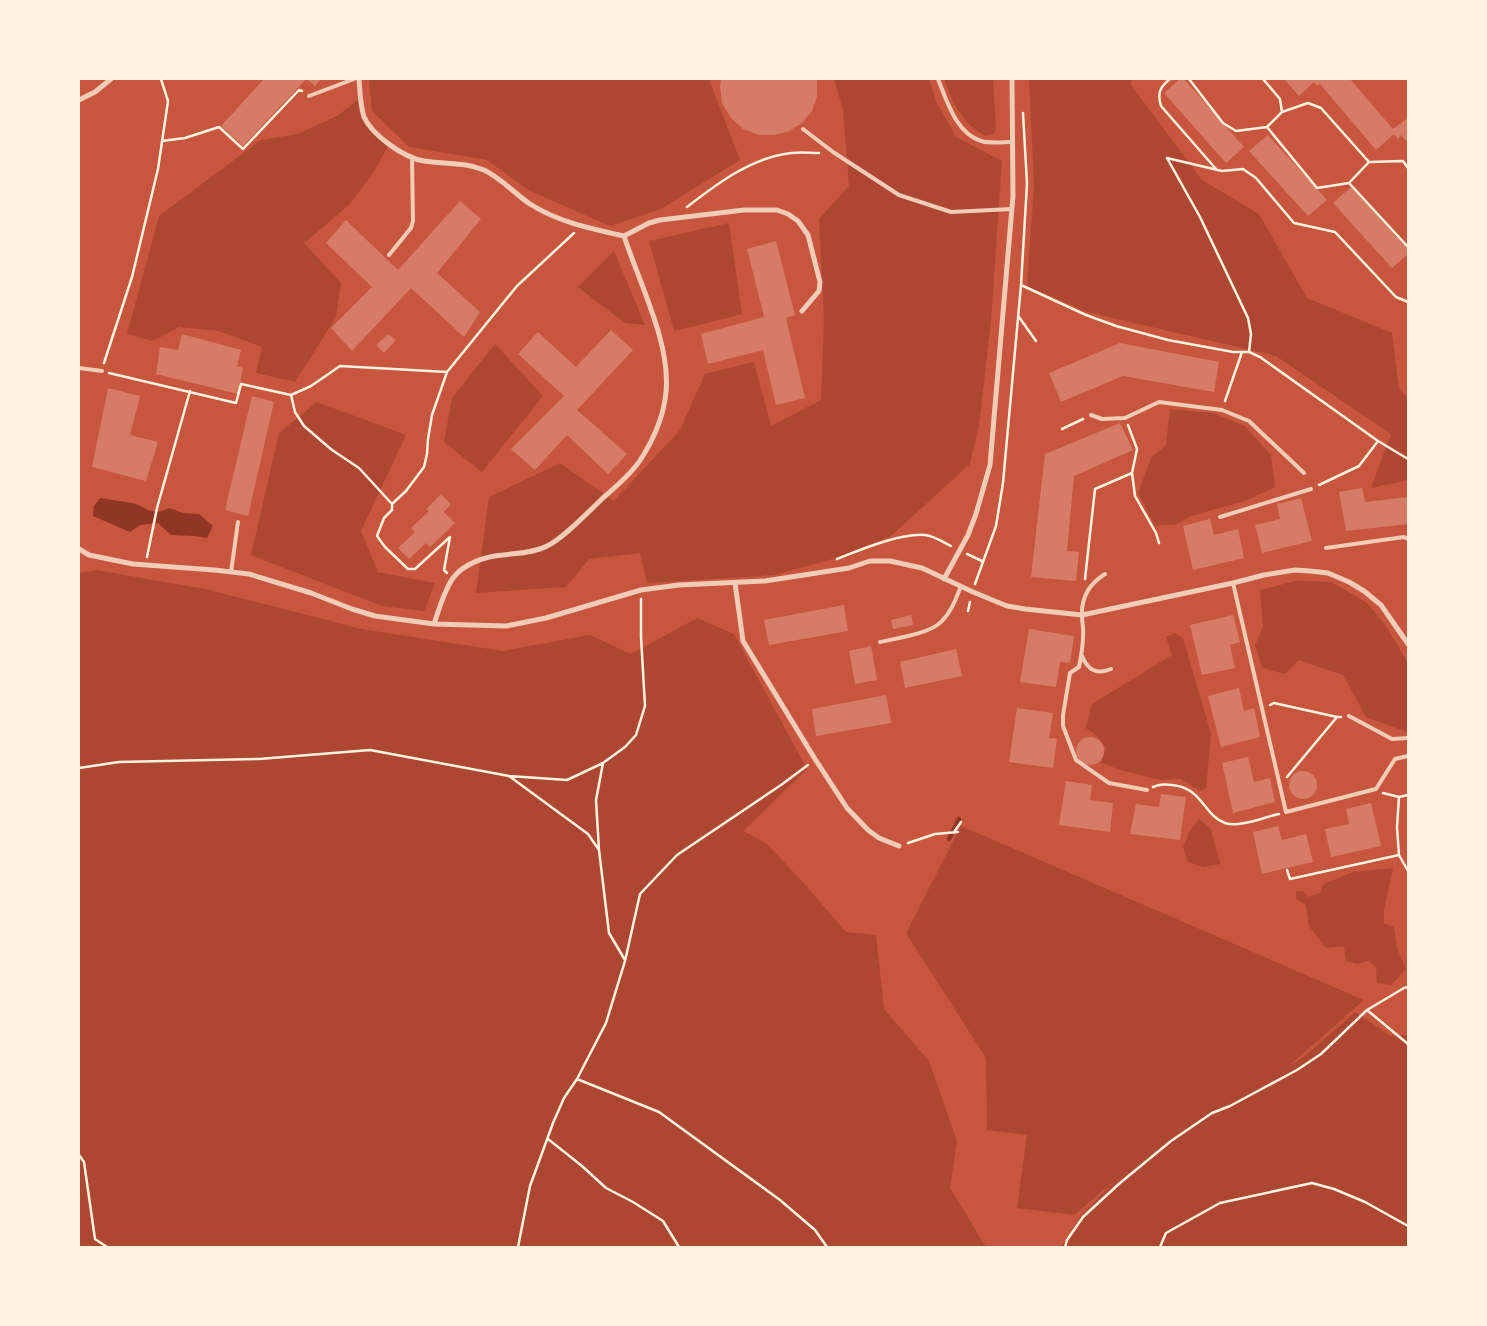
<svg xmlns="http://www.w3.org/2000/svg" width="1487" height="1326" font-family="Ubuntu,sans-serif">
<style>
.green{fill:#ae4732}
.water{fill:#8f3625}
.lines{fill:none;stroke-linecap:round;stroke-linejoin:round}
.stream{stroke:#8f3625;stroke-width:4.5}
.building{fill:#d67c66}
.path{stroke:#fff3e0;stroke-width:2.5}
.service{stroke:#f1ccb7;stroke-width:4}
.minor{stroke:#f1ccb7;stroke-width:5}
</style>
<rect width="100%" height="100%" fill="#c8553d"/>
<path class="green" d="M369,79h343l-2,3 30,78 -79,49 -51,17 -82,-36 -41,-30 -78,-13 -37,-36z
M834,79h95l7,22 20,36 46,24 -11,159 -12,106 -9,38 -79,72 -55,22 -62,17 -127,8 -7,-30 -51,6 -23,28 -90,6 13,-96 71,-34 54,38 66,-71 25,-56 49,-12 17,64 50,-26 3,-80 -5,-101 30,-33 -6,-76z
M945,79h48l3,49 -2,6 -8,2c-20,-9 -37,-36 -41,-57z
M1029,79h103l-1,6 71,95 57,34 48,84 85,35 7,56 9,9v82l-37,8 20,-54 -115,-78 -189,-44 -60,-26 7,-100z
M362,97l3,21 24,27 -16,28 -23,31 -46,39 37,40 -5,34 -41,65 -39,-9 6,-26 -43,-16 -40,-4 -26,14 -26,-7 32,-118 102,-76 37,-6 39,-18z
M729,223l13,91 -68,17 -25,-90z
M614,251l31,74 -20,-2 -47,-36z
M495,344l48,52 -61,76 -38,-30 8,-44z
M317,402l89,33 -45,96 17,41 57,11 -11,28 -42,-5 -131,-51 28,-122z
M1170,409l43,4 32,13 26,29 4,32 -30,14 -54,15 -14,8 -22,2 -17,-33 13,-35 15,-13z
M97,570l113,20 151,39 142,22 87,-16 41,19 66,-36 37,16 73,135 -64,62 23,12 36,38 44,51 30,3 8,74 45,52 28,80 -7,47 36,59h-907v-674z
M1295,581l36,1 35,20 18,21 24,40 -1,69 -41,-15 -23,-42 -44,-15 -14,14 -23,-6 -7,-23 8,-18 -3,-37z
M1175,633l8,5 28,96 -5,54 -5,3 -20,-12 -21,1 -39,-10 -20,-7 5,-15 -9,-12 -11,-8 6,-24 80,-49 -6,-18z
M1199,819l12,10 9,35 -17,3 -15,-5 -5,-15 7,-16z
M961,826l403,174 -75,66 16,-10 50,-44 36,24 17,-1v212h-347l20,-32 36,-36 -43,36 -57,-7 10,-73 -40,-5 -1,-72 -80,-125z
M1393,868l-9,42v13l10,4 3,21 9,21 -15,16 -14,-2 -1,-16 -7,-6 -12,3 -11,-3 -2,-15 -18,2 -17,-22 -3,-21 -10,-7v-6l7,-1 5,6 12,-4 4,-9 29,-12z"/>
<path class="water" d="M100,498c10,2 21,3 32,5 16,4 18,14 37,5l14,5 16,1 14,12 -6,12 -13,-2 -23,-1 -13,-12 -18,2 -10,7 -37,-16 1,-10z"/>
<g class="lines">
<path class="stream" d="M949,839l10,-20"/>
</g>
<path class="building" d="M264,79h42l-63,67 -22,-20z
M307,79h14l-6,7z
M721,79h96v17l-5,15 -10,12 -13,8 -14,4h-16l-16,-6 -12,-11 -9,-15 -2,-17z
M1180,79h4l60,68 -18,16 -62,-70z
M1284,79h66l43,50 15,-11v25l-7,-8 -3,4 -4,-5 -18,16 -56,-66 -3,2 -3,-4 -15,14z
M1268,135l59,65 -19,16 -59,-65z
M1351,187l57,62v5l-16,14 -59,-65z
M460,201l21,18 -44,54 43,39 -16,25 -53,-49 -59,63 -21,-23 41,-41 -46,-44 20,-23 52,50z
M776,241l19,74 -9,3 19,80 -29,7 -13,-55 -55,14 -7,-30 63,-17 -17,-68z
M611,330l22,20 -56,60 50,44 -19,20 -41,-39 -32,35 -24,-21 53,-53 -46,-42 20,-22 38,35z
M182,334l59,16 -4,16 6,2 -5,26 -82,-20 4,-27 18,3z
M388,334l8,6 -12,13 -8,-8z
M1120,343l99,19 -5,30 -91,-16 -62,26 -12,-29z
M108,388l32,8 -10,39 28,7 -12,39 -54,-14z
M252,396l22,6 -26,114 -23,-6z
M1120,423l13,27 -59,26 -7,75 12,1 -3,29 -45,-4 14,-123z
M1362,488l3,14 43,-5v27l-62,7 -7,-39z
M441,494l10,10 -7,8 11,11 -25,24 -4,-4 -17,16 -11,-11 17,-16 -4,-4 18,-17 -3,-2z
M1301,498l11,43 -50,12 -7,-28 25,-6 -3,-15z
M1210,519l4,16 24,-6 6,29 -51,12 -10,-44z
M844,605l4,26 -79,14 -5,-25z
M911,615l2,10 -20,4 -2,-9z
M1233,615l7,27 -10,3 5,23 -33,7 -12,-50z
M1029,629l45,7 -4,27 -10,-1 -4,25 -36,-5z
M871,646l6,34 -22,4 -6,-33z
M956,649l6,27 -57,12 -5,-26z
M1239,688l5,23 10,-3 6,29 -39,10 -13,-51z
M886,695l5,28 -75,13 -4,-27z
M1017,708l36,5 -4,25 8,1 -4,29 -44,-6z
M1076 751a14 14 0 1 1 28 0a14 14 0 1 1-28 0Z
M1248,757l6,25 16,-4 5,24 -42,11 -11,-50z
M1289 785a14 14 0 1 1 28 0a14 14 0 1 1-28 0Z
M1066,781l26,4 -2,15 23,3 -3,29 -51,-7z
M1161,794l25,3 -6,43 -50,-6 6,-30 23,3z
M1371,803l10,43 -50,11 -6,-28 24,-5 -3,-15z
M1278,826l4,14 24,-6 7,28 -51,12 -9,-42z"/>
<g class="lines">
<path class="path" d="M1170,79c-10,8 -13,14 -9,27l55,63
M1189,79l34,44 13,8 31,-4 50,61 32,-5 59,64
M1263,79l17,20 2,13 26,-9 13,5 48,54 34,-1 5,7
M1267,127l15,-15
M162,141l23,-3 34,-11 24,22 56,-59 3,1
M1167,158l55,13 21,-2 13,9 38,45 41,9 61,65 12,5
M1167,158l33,59 48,101 3,16 -2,18
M1349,183l20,-21
M687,207c31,-24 65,-50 105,-54 9,-1 18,0 27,0
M1021,285l65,30 30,11 52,14 65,12h16l11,5 118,84 30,18
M1019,317l17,24
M104,363l28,-86 26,-108 10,-68 -7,-22
M109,373l127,30 5,-19 50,11 20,-9 29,-20 107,6 70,-86 57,-53
M291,395l4,17 9,14 28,24 27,18 33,36 14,-13 18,-24 3,-13 1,-15 4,-24 15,-43
M1225,401l17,-49
M1128,425l9,24 -5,24 3,23 21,37 3,10
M1062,429l21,-10
M1319,485l40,-19 19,-25
M392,504v6l-8,8 -7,18 8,11 23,22h7l35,-32 -6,33 3,3
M967,554l15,7
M147,557l10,-49 33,-117
M837,559c23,-9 63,-26 88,-24 9,1 18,7 26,11
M1085,579l10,-90 37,-16
M975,584l21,-58 7,-43 18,-198 6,-101 -4,-71
M968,611l2,-9
M1270,705l4,-2 63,14
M79,768l40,-6 140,-3 111,-9 139,26 58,4 36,-17 22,-16 11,-12 9,-29 -4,-69v-38
M509,776l79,58 11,16 10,83 16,27
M1287,777l50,-60h4
M1153,787c8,-3 12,-3 19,-2 31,3 31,30 53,38 14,5 39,-6 54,-9
M1383,793l16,4 9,-2
M954,832l7,-10
M908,843l27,-9 23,-2
M599,850l-3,-50 7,-37
M1399,855l9,16
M1287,870l3,9 109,-24 -2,-28 2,-30
M1367,1010l41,34
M577,1079l82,33 121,88 35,30 12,17
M548,1139l34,27 24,22 27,14 30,19 16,26
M79,1155l5,7 11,77 12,8
M518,1247l12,-61 23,-63 11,-25 13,-19 29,-56 19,-62 15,-67 37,-39 104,-70 27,-20
M1065,1247l2,-7 16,-23 37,-34 51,-42 41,-28 18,-7 67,-36 24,-16 46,-44 37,-22 4,-1
M1160,1247l6,-14 54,-30 92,-20 22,6 31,13 43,24"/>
<path class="service" d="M938,79c9,22 18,54 43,62 9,3 22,1 31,1
M309,96l45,-17
M803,129l30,23 66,43 52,17 61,-3
M389,255l22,-27 2,-7 -1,-63
M79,368l23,3
M1091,415l11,4 23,-1 34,-16 63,8 27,11 55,52
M1220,517l91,-28
M1326,548l78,-11 4,2
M231,572l7,-50
M1105,574c-16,10 -24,23 -23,42 0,7 2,13 1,20 0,10 -2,21 -4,31l-9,6 -7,42v11l13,34 33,23 38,7
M1233,583l53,229 90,-23 19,-30 13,-3
M880,642c17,-4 50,-8 62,-21 10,-10 14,-23 19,-35
M1082,656c6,14 14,19 29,13
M1349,716l43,23 16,-1"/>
<path class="minor" d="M359,79c1,12 1,26 5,38 8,18 40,41 60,44 20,3 41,1 60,9 17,8 31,24 46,34 28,18 62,25 94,32 15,46 47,108 42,156 -2,23 -13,48 -25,67 -9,14 -24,27 -37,38 -14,13 -41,42 -57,49 -13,7 -30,7 -44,9 -17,1 -40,9 -50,23 -9,13 -14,31 -19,46
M79,100l16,-8 16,-13
M624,236l25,-13 11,-3 84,-10h33l11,4 10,7 10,14 12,47 -1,9 -17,20
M79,549l10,6 44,9 81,6 35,4 62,19 41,16 23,7 59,8 72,2 40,-8 95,-28 38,-5 86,-4 84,-13 21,-7h20l32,7 51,24 34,14 18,3 57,6 151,-32 31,-8 31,-5 15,1 18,2 21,9 15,9 17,14 27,39
M944,579l24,-44 8,-21 14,-49 23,-269 -1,-117
M735,583l8,58 72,118 32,49 21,22 11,8 20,8"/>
</g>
<rect width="1487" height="1326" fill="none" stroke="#fff3e0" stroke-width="160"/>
</svg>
